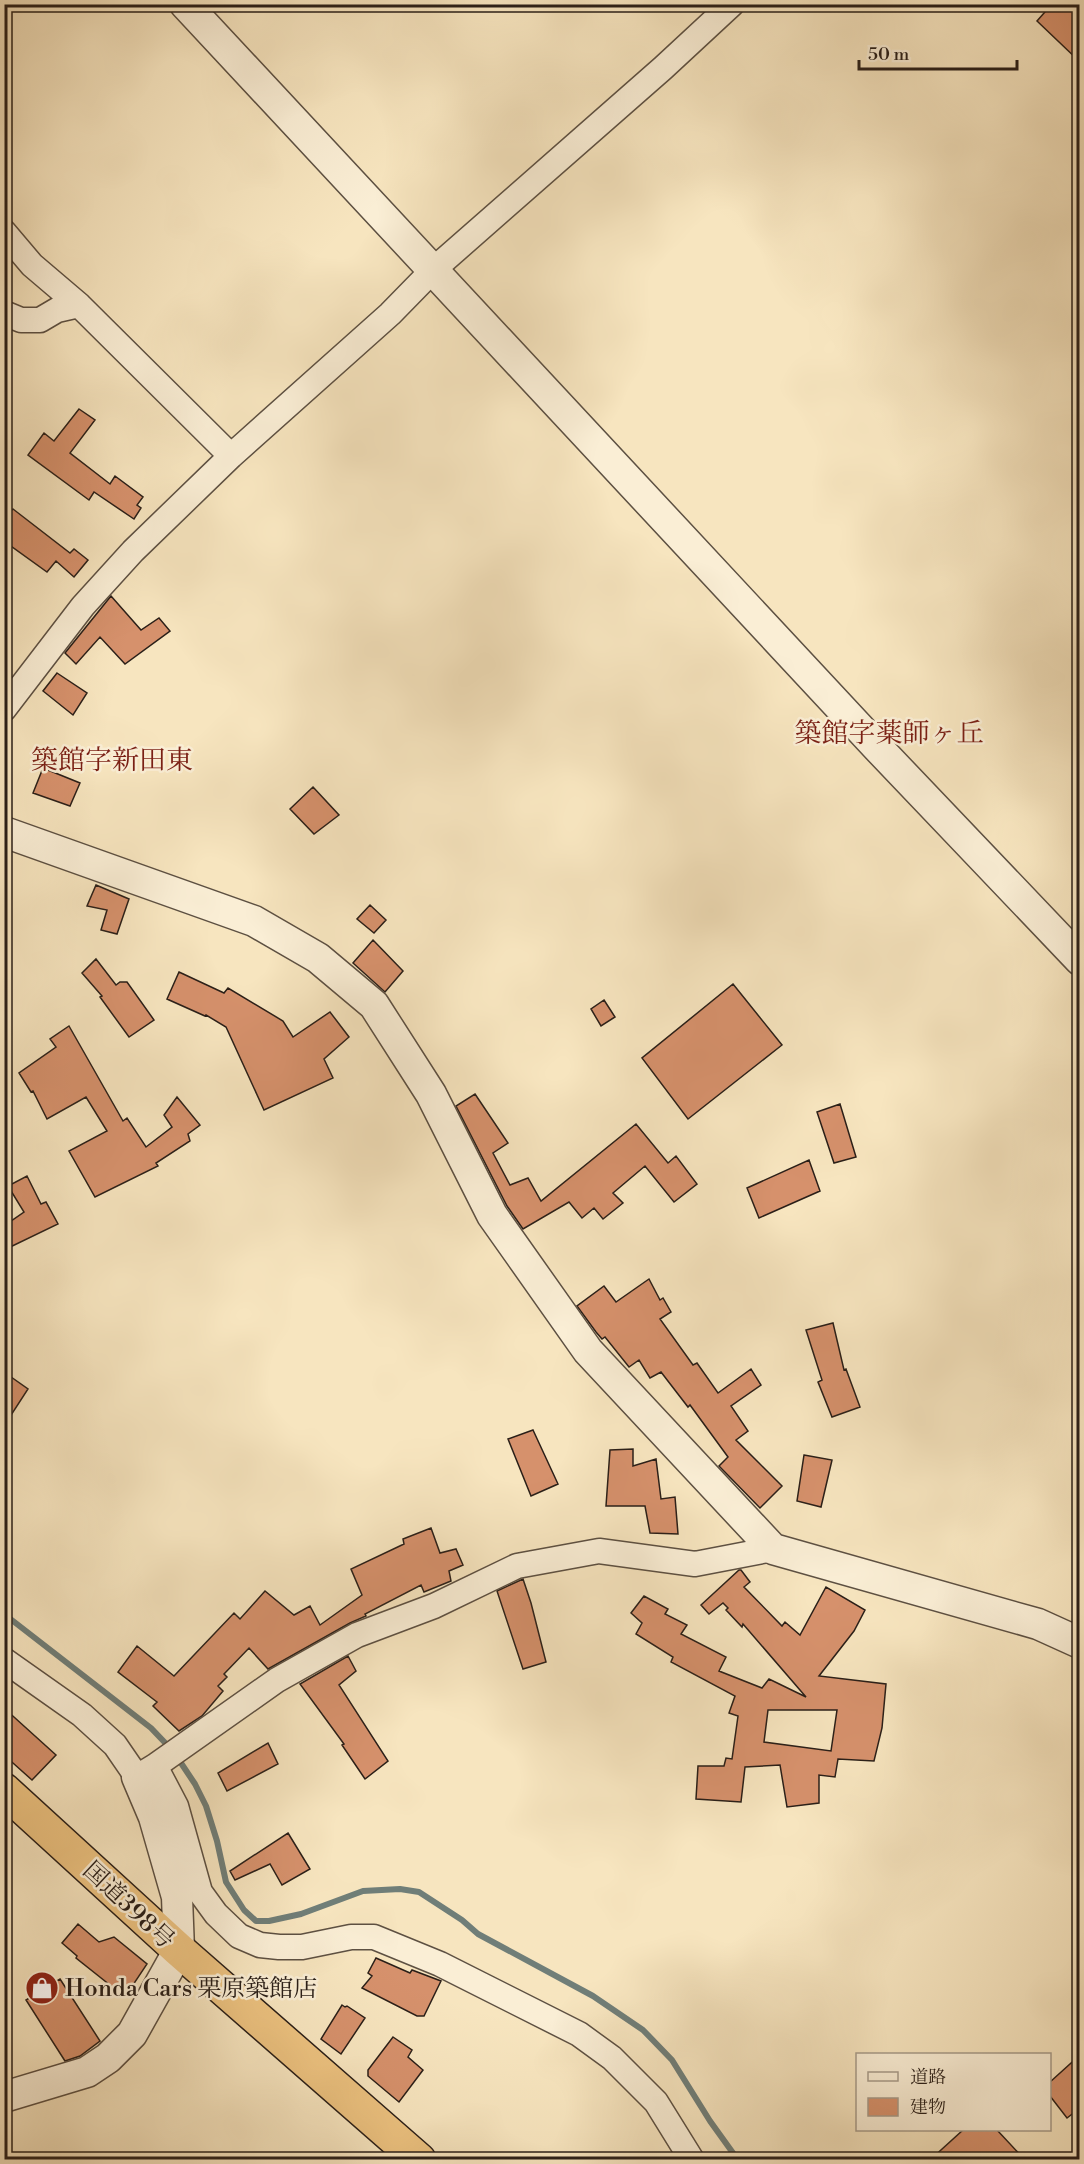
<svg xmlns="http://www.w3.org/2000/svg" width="1084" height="2164" font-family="'Libre Bodoni','Noto Serif JP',serif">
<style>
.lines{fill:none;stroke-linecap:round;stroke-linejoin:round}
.stream{stroke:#707e78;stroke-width:6}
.building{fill:#d6916c;stroke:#2a1f18;stroke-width:1.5;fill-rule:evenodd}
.minor-casing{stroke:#5d5042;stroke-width:27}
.tertiary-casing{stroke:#5d5042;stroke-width:33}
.trunk-casing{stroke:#2a1f18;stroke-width:36}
.minor{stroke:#faeed5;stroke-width:24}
.tertiary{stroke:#faeed5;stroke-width:30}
.trunk{stroke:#ecc280;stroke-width:33}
.labels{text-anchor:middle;stroke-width:5;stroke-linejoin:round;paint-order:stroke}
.street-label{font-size:24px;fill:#2a1f18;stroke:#faeed5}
.poi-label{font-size:24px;fill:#2a1f18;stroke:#faeed5;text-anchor:start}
.quarter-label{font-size:27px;fill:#7a1f14;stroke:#faeed5}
</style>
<rect width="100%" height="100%" fill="#f7e5bf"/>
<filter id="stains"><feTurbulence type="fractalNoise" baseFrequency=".00333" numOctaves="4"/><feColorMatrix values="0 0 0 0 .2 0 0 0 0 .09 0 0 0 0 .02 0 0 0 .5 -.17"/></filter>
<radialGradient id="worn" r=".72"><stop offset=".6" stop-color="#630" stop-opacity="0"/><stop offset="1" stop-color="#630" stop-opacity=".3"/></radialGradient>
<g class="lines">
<path class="stream" d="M4,1614l147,114 20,21
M177,1757l18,27 11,22 11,35 9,41 18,28 12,11h13l32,-7 62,-23 37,-2 19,3 43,28 16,14 115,62 50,34 29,30 38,61 28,39"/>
</g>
<path class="building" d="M1052,4h28v58l-43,-41z
M79,409l16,11 -25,33 40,31 5,-8 28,21 -6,8 4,3 -7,11 -40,-27 -5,8 -61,-45 16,-22 10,8z
M13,509l57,44 4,-4 14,11 -14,17 -18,-16 -9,11 -43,-31v-23z
M111,596l30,34 18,-12 11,13 -45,33 -25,-27 -24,27 -11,-11z
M57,673l30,20 -14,22 -30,-24z
M43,768l37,15 -10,23 -37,-13z
M313,787l26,28 -25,19 -24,-25z
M96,885l33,14 -12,35 -16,-4 6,-20 -20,-4z
M370,905l16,15 -12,13 -17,-14z
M373,940l30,31 -18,21 -32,-29z
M96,959l20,26 4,-3h7l27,38 -25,17 -29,-40 2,-1 -20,-23z
M179,972l45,21 4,-5 55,33 10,16 37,-25 19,25 -25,22 9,19 -69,32 -38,-83 -20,-12 -1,1 -38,-17z
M733,984l49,61 -94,74 -46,-61z
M604,1000l11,17 -14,9 -10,-17z
M69,1026l54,95 4,-3 19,29 26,-20 -8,-12 13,-18 23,28 -12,9 2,7 -34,22 2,3 -63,31 -26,-46 38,-20 -21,-34 -39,22 -14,-28 -2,1 -12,-19 37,-26 -6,-8z
M475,1094l33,49 -15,10 17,32 18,-7 13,23 95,-77 32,39 8,-7 21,28 -23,18 -29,-36 -32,27 10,10 -20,16 -9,-11 -12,10 -13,-16 -46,27 -16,-23 -51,-100z
M840,1104l16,53 -22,6 -17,-51z
M809,1160l11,31 -61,27 -12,-30z
M27,1176l14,28 5,-2 12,22 -54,26v-24l20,-14 -16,-26z
M649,1279l11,21 3,-2 8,14 -11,7 33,46 4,-2 21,30 33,-24 10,16 -30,21 17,25 -12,9 46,46 -22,22 -41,-42 9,-9 -38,-52 -2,2 -27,-35 -11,6 -11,-18 -10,7 -24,-30 -3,2 -6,-7 -19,-26 27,-20 12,16z
M833,1323l11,47 2,-1 14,38 -28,10 -14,-35 4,-2 -16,-50z
M4,1372l24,17 -24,37z
M533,1430l25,54 -27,12 -23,-57z
M633,1449v17l23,-7 5,40 14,-2 3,37 -28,-1 -5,-27h-39l4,-56z
M804,1455l28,5 -11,47 -24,-6z
M431,1528l9,25 16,-4 7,16 -14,6 2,10 -27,11 -3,-7 -56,29 1,2 -16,7 -82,46 -19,-21 -25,26 3,3 -9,9 5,5 -21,25 -23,15 -26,-25 4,-4 -39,-30 19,-26 37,30 60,-63 6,6 25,-28 29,24 16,-9 10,19 42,-30 -11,-26 53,-25 -1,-5z
M739,1570h2l9,12 -6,5 38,39 3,-4 15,13 26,-48 39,23 -11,21 -35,45 67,8 -4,44 -8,33 -36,-2 -3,18 -16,-2v28l-32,4 -7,-42 -35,2 -4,35 -45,-3 2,-33h26l2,-8 6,1 6,-43 -9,-3 6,-17 -64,-34 2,-5 -37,-23 6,-11 -11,-10 13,-17 24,13 -3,5 22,11 -6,9 45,23 -7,14 43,17 7,-9 37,18 -63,-73 -1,3 -16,-17 2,-2 -5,-5 -14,11 -8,-9zM768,1710h69l-6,41 -67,-9z
M523,1579l8,24 15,59 -23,7 -26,-78z
M348,1656l8,15 -17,14 49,76 -23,18 -23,-34 2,-1 -44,-60z
M4,1708l52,47 -24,25 -28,-25z
M268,1743l10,21 -51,27 -9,-18z
M288,1833l22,36 -28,16 -12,-21 -35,16 -5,-9z
M78,1924l21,18 15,-5 33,27 -22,33 -49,-39 1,-2 -15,-13z
M376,1958l34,15 2,-3 29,11 -17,35h-7l-55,-28 10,-12 -4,-3z
M60,1979l40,62 -20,15 -15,5 -39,-61z
M342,2005l3,2 2,-1 18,12 -24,36 -20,-15z
M393,2037l19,13 -4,7 15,13 -24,32 -31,-26v-6z
M1080,2055v53l-13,10 -17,-22v-14z
M963,2130h34l28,30h-95z"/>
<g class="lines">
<defs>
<path id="minor" d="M4,232l28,33 47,40 152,151
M4,313l17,7h19l17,-10 22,-5
M4,709l79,-103 50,-55 98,-95 159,-142 43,-44 230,-202 69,-64
M4,1660l78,55 33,30 22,32 18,-11 122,-86 80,-45 77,-29 83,-40 82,-15 96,13 78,-15
M155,1766l21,40 24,86 16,22 23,22 21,9 19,2h23l49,-10h23l66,27 139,70 33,24 44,44 36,58"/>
<path id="tertiary" d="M185,4l693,744 202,212
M4,832l250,89 64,37 56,47 57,89 61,121 96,136 185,198 265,75 42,19
M4,2097l83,-25 21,-14 24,-24 47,-84 -2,-53 -23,-80 -17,-40"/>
<path id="trunk" d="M4,1790l175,160 240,210"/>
</defs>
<use href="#minor" class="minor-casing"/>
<use href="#tertiary" class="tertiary-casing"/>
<use href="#trunk" class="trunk-casing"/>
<use href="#minor" class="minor"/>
<use href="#tertiary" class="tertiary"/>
<use href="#trunk" class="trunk"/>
</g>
<defs>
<symbol id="shop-disc" viewBox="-11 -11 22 22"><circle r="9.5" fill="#8f2418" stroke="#faeed5"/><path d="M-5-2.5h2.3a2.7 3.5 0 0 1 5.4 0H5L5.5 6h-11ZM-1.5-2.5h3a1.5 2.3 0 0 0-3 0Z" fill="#fff"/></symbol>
</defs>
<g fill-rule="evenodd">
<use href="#shop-disc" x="23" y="1969" width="38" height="38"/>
</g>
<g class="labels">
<g class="street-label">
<text transform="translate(129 1905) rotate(43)" y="8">国道398号</text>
</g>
<g class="poi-label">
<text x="65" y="1996">Honda Cars 栗原築館店</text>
</g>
<g class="quarter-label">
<text x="889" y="742">築館字薬師ヶ丘</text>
<text x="112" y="769">築館字新田東</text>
</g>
</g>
<rect width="1084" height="2164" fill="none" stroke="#f7e5bf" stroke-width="24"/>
<rect x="6" y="6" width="1072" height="2152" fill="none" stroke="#2a1f18" stroke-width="3"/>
<rect x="12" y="12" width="1060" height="2140" fill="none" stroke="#2a1f18" stroke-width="1.5"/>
<rect x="856" y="2053" width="195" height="78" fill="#faeed5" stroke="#a79b89" stroke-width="1.5"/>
<rect x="868" y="2072" width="30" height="9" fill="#faeed5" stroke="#a79b89" stroke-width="1.5"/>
<text x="910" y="2083" font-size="18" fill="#2a1f18">道路</text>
<rect x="868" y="2098" width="30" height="18" fill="#d6916c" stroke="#a79b89" stroke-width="1.5"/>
<text x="910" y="2113" font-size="18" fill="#2a1f18">建物</text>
<path d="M859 60v9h158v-9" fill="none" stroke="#2a1f18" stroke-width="3"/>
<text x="868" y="60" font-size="18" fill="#2a1f18" stroke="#faeed5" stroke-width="4.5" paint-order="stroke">50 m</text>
<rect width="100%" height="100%" filter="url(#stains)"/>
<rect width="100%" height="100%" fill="url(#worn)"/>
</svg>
